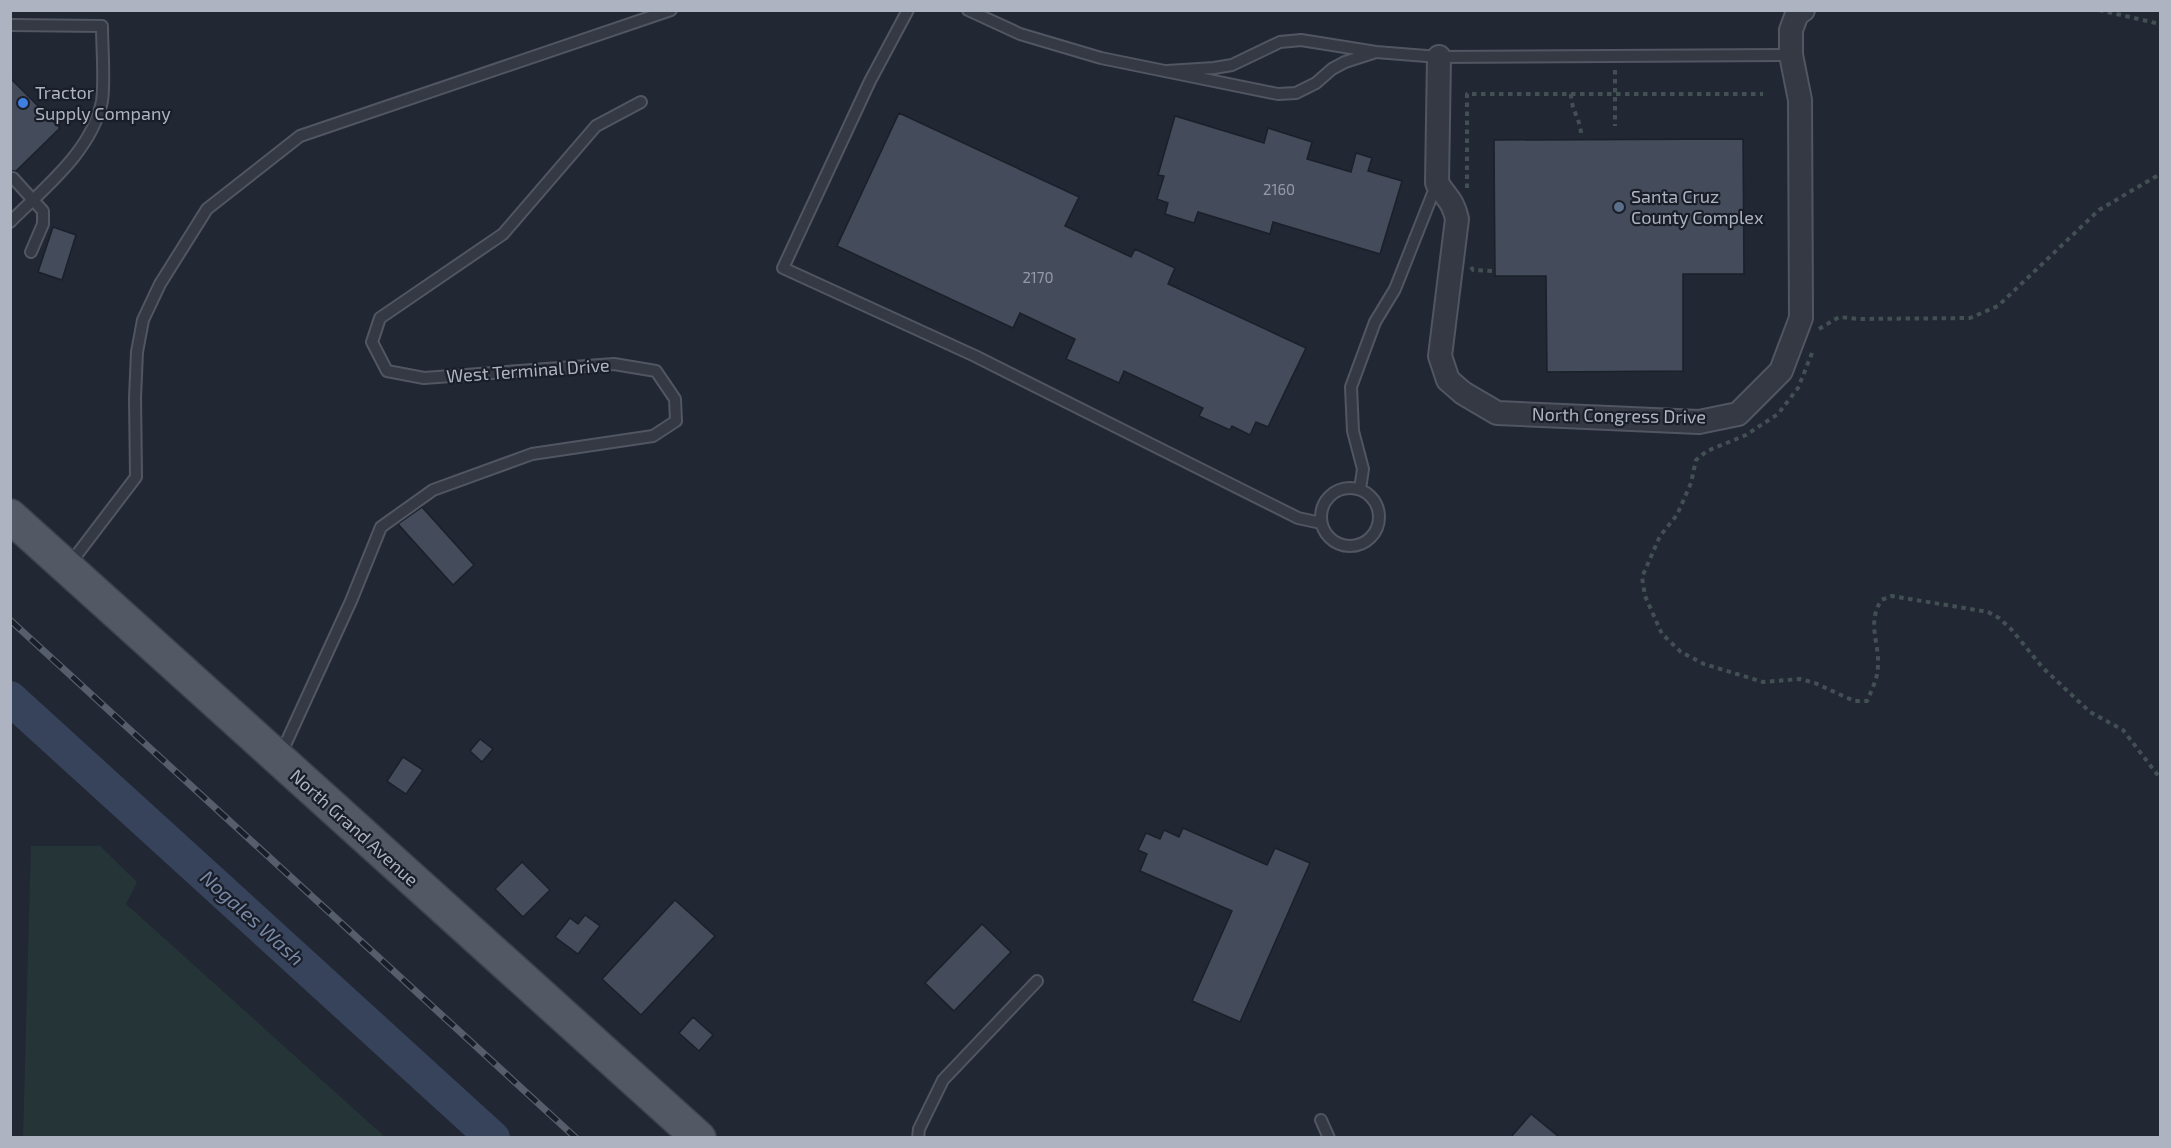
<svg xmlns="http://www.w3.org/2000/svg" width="2171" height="1148" font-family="'Exo 2',sans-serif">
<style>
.green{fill:#253537}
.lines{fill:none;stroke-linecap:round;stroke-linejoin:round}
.river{stroke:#37435b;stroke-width:34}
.building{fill:#444c5b;stroke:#1b202a;stroke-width:1.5}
.service-casing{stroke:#515662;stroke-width:14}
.minor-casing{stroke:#515662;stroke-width:26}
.primary-casing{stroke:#3d424d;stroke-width:36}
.path{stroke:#425054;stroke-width:4;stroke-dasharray:4.5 4.5;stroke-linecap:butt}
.service{stroke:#343944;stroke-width:10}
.minor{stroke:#343944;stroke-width:22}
.primary{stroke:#525864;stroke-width:33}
.rail-casing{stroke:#565d6b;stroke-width:7}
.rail{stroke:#191e28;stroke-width:4.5;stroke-dasharray:14;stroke-linecap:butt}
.shop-dot{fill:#3f7fe0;stroke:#191e28;stroke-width:2}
.service-dot{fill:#5c6f8a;stroke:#191e28;stroke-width:2}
.labels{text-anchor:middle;stroke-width:4.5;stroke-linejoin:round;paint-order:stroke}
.number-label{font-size:15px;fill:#9499a8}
.poi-label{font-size:18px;fill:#aeb3c1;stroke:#191e28;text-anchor:start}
.street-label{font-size:18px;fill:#aeb3c1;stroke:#191e28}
.water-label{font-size:20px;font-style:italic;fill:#7888a7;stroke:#191e28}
</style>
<rect width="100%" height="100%" fill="#212733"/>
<path class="green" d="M31,846h69l37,36 -11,22 259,233h-362z"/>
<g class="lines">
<path class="river" d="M10,698l483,440"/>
</g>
<path class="building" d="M10,78l50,50 -44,43h-6z
M899,113l180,84 -14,29 66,31 4,-8 40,19 -7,16 138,64 -38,79 -12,-5 -6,13 -18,-9 -2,4 -31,-14 4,-8 -79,-37 -5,12 -53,-24 9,-20 -55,-26 -7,15 -176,-82z
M1175,116l89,27 4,-15 44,14 -5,17 44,13 5,-19 16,5 -4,13 34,10 -22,73 -107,-32 -3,12 -72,-22 -4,11 -29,-9 3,-11 -11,-4 7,-23 -6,-1z
M1743,139l1,135h-61v97l-136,1 -1,-96h-51l-1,-136z
M53,227l23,8 -14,45 -24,-8z
M422,507l52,58 -21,20 -55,-61z
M480,739l13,10 -11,13 -12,-11z
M403,757l20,13 -17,24 -19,-13z
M1183,828l84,37 8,-17 35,15 -70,159 -48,-21 40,-90 -92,-40 7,-17 -9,-4 8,-17 14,6 4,-9 15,7z
M522,862l28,28 -27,27 -28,-28z
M675,900l40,36 -74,79 -39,-36z
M585,915l15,11 -22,28 -23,-17 15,-19 8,6z
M982,924l29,28 -57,59 -29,-28z
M693,1017l20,18 -14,16 -20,-18z
M1531,1114l28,23h-48z"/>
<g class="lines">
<defs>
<path id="service" d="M908,10l-38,71 -87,187 192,88 323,162 23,5
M968,10l52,24 81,24 177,36 18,-1 20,-10 16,-14 13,-7 28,-9
M10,25l92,1c0,22 3,54 0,75 -10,50 -58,87 -92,121
M1167,71l47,-3 18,-3 48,-23 21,-2 75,12 63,5 352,-2
M13,178l30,33v13l-12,28
M1321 517a29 29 0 1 1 58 0a29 29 0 1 1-58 0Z
M1360,489l3,-20 -10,-38 -2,-44 24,-65 20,-33 42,-106
M69,565l67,-88 -1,-79 2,-46 6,-32 17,-36 47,-75 93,-73 371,-126
M280,756l71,-155 30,-74 52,-37 99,-36 121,-18 23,-15 -1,-22 -19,-28 -42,-7 -190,14 -37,-7 -15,-29 8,-24 123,-84 93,-108 45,-24
M1321,1120l8,18
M918,1138l1,-9 24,-49 94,-99"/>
<path id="minor" d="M1439,57l-2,126c9,15 16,17 20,36l-17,137 8,24 15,13 34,20 202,9 39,-8 43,-43 20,-53 -1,-218 -9,-45v-25l6,-16 6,-4"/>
<path id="primary" d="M10,516l689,622"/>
</defs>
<use href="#service" class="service-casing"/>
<use href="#minor" class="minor-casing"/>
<use href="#primary" class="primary-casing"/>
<path class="path" d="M2099,10l61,14
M1615,70v56
M1571,94c0,17 11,27 10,43
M1467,188v-94h296
M1471,267l2,3 20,1
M1819,329l20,-12 20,2 111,-1 28,-12 101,-96 61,-36
M1812,353l-14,35 -20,26 -32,21 -39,16 -11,9 -5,23 -14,32 -17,21 -18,41 3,19 17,38 19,18 23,12 59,18 37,-3 15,4 39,18h13c5,-12 11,-23 11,-36 1,-25 -11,-40 3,-65l11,-4 96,16 11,6 12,11 32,39 47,44 33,18 37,48"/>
<use href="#service" class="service"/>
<use href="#minor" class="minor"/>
<use href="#primary" class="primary"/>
<defs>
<path id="rail" d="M10,620l566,518"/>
</defs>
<use href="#rail" class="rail-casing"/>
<use href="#rail" class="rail"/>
</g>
<circle class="shop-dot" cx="23" cy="103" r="6"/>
<circle class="service-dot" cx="1619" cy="207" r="6"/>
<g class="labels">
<g class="number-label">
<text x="1279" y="195">2160</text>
<text x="1038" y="283">2170</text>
</g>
<g class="poi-label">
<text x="35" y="99">Tractor<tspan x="35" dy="21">Supply Company</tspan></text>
<text x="1631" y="203">Santa Cruz<tspan x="1631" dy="21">County Complex</tspan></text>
</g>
<g class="street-label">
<text transform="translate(528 371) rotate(-4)" y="6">West Terminal Drive</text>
<text transform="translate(1619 416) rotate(1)" y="6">North Congress Drive</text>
<text transform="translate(354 828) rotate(42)" y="6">North Grand Avenue</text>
</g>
<g class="water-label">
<text transform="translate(252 918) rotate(42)" y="7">Nogales Wash</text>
</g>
</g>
<rect width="2171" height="1148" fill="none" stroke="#aeb3c1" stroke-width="24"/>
</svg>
